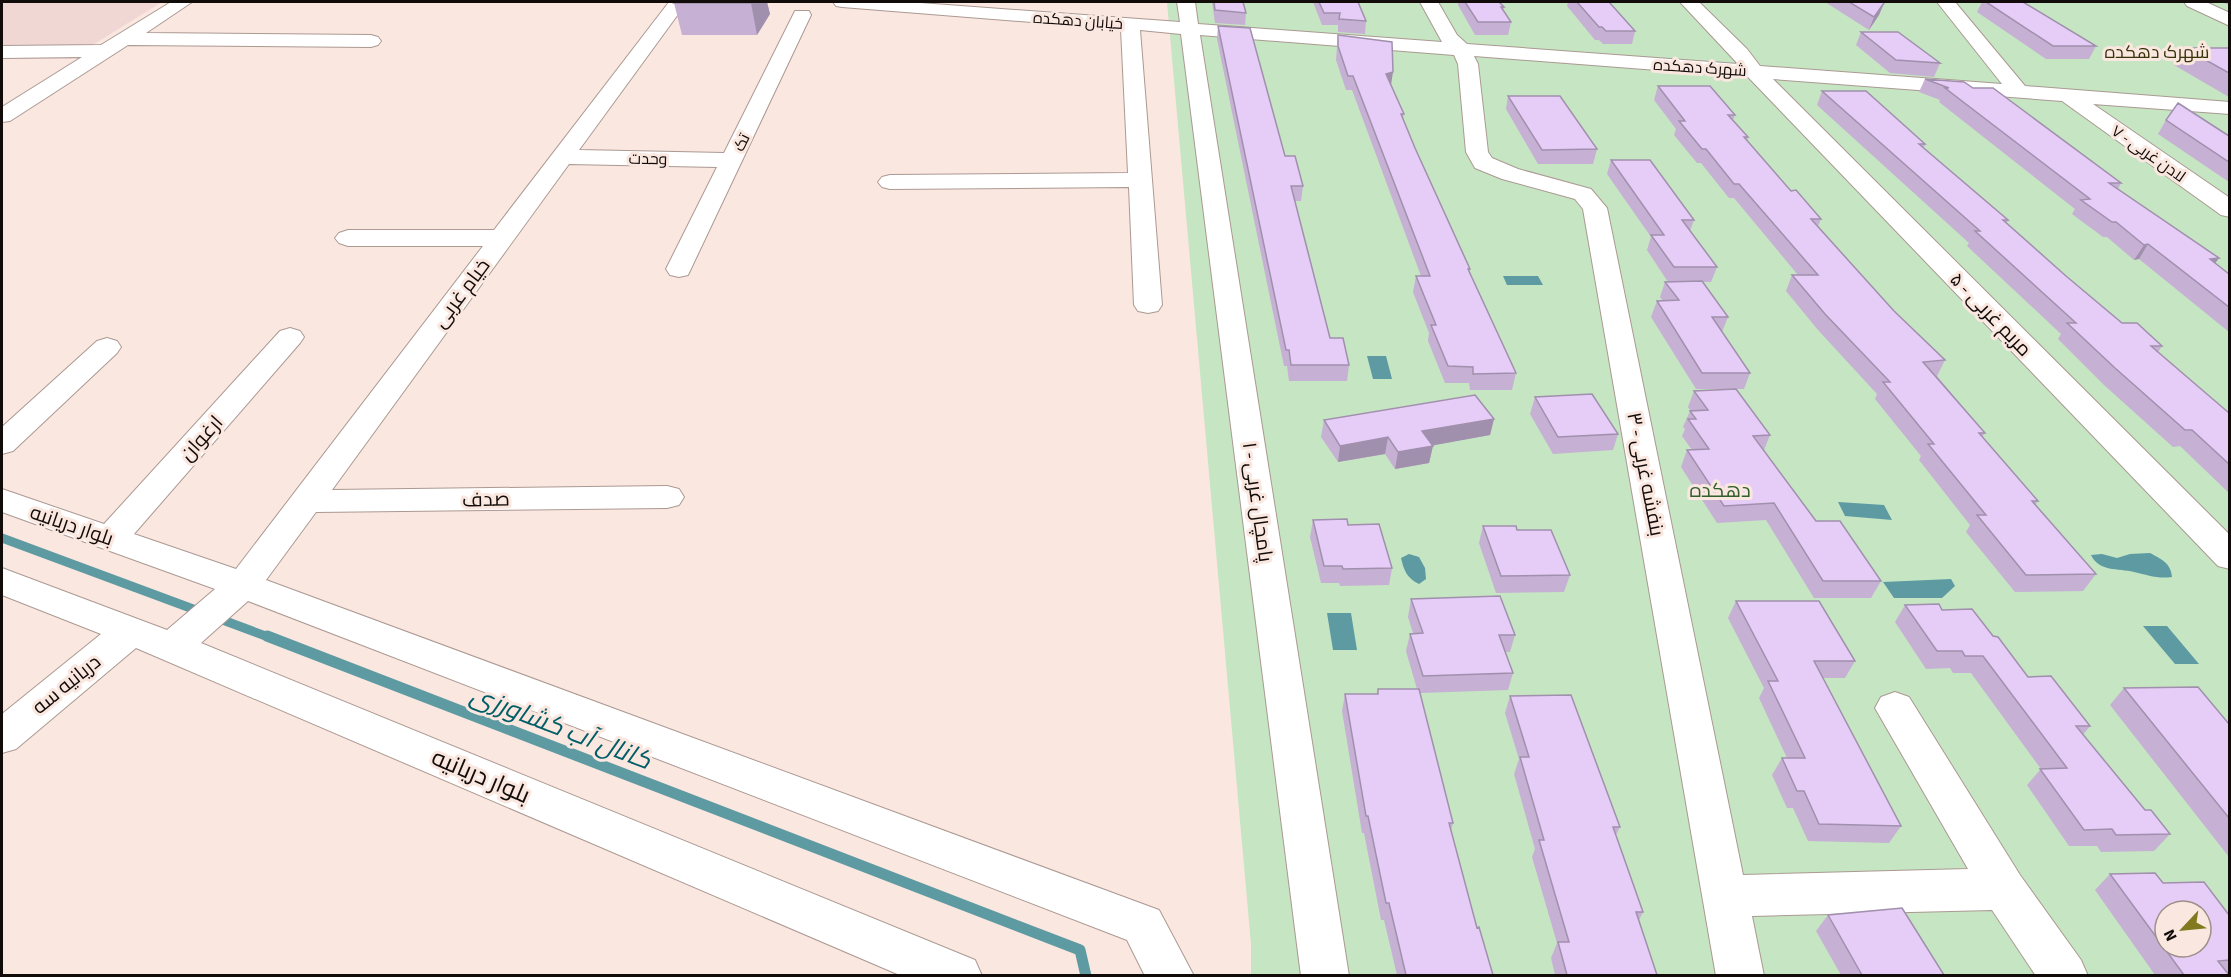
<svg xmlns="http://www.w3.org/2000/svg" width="2231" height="977" font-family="'Source Sans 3',Cairo,sans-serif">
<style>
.commercial{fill:#f0d7d3}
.green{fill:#c5e5c3;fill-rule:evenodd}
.water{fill:#5e9aa2}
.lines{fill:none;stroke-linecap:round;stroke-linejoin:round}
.stream-far1{stroke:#5e9aa2;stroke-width:9}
.stream{stroke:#5e9aa2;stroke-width:11}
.minor-casing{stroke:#ab9992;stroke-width:2}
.minor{fill:#fff;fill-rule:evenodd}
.wall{fill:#c6b0d4}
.shaded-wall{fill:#a190ad}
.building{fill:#e6cdf7;stroke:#a190ad;stroke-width:1.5;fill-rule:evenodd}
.labels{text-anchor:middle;stroke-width:6;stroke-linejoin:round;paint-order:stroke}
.far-street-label{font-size:16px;fill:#110b09;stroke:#fae7e0}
.far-neighbourhood-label{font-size:18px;fill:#38350a;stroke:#fae7e0}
.street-label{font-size:20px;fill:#110b09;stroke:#fae7e0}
.park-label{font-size:20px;fill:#31602e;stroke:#fae7e0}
.near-street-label{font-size:24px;fill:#110b09;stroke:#fae7e0}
.near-water-label{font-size:26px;font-style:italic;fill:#015e67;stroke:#fae7e0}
</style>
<rect width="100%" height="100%" fill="#fae7e0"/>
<path class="commercial" d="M2,2h160l-92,57h-68z"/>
<path class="green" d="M1167,2h1062v973h-978v-31zM2165,911h36v36h-36z"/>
<path class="water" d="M1503,276h35l5,9h-36z
M1367,356h19l6,23h-19z
M1838,502l46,3 8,15 -47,-4z
M2150,553c11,6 21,10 22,24 -15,2 -24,-2 -38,-5 -16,-4 -35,0 -43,-17l11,-1 15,4 13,-4z
M1409,554l10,3 6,11 1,11 -7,5c-12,-6 -15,-13 -18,-26z
M1951,579l4,7 -13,12h-48l-11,-16z
M1327,613h24l6,37h-24z
M2143,626h24l32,38h-24z"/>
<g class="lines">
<path class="stream-far1" d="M2,538l269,100"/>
<path class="stream" d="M267,636l813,314 6,26"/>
<defs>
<path id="minor" d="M171,2h21l-46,31 225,2 7,2 3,4 -3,4 -7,2 -243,-2 -118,76 -8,1v-15l80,-50 -80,1v-12l99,-1z
M669,2h18l-108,148 145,3 71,-142h14l2,4 -123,260 -9,2 -9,-2 -4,-6 51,-102 -148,-3 -237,326 335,-4 12,3 5,8 -5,8 -12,3 -351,4 -50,68 893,330 35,66h-49l-18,-36 -879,-339 -47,42 774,317 7,16h-80l-766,-328 -120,101 -14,4v-39l99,-80 -99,-39v-27l165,62 48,-41 -213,-77v-23l102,35 176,-193 10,-3 10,3 4,6 -4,6 -166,191 102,35 247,-323h-135l-9,-3 -4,-5 4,-5 9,-3h146z
M833,2h74l273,20 -3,-20h18l3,22 244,18 -22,-40h18l19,33 10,9 271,20 -58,-62h19l48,47 13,17 242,18 -65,-82h18l70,84 205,16v12l-137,-10 137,94v19l-9,-2 -159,-114 -289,-22 457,456v34l-12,-3 -470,-489 -274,-21 4,8 10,88 4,6 26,11 73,20 16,19 136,667 225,-6 -93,-161 6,-11 14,-5 14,5 111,178 61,85 7,16h-52l-44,-66 -240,6 12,60h-48l-133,-767 -8,-10 -73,-20 -27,-11 -9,-16 -8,-88 -4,-9 -254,-20 149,941h-48l-120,-942 -41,-4 22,275 -4,6 -10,2 -10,-2 -4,-6 -5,-118 -239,2 -8,-2 -4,-5 4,-5 8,-2 238,-2 -7,-144 -279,-22 -6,-1z
M2184,2h22l24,11v13l-43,-20z
M107,338l10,3 4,6 -4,6 -104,98 -11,3v-27l95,-86z"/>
</defs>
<use href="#minor" class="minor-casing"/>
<use href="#minor" class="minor"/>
</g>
<path class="wall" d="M767,2l3,12 -13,21h-75l-8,-32z
M1212,2h31l3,11 -1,12 -30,-2z
M1313,2h45l8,19 -1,13 -27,-2v-7h-16z
M1457,2h42l5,5 -1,3 8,12 -3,13h-33l-17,-30v-2z
M1568,2h41l26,29 -3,13h-29l-4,-4h-4l-28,-34z
M1825,2h58l1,1 -5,12 -10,15z
M1982,2h41l73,44 -7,13h-43l-69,-47z
M2222,2h7v3z
M1218,26l67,130 18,30 -2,15h-6l35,137 19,27 -2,16h-58l-2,-15h-3l-67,-327z
M1861,32l79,31 -6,14 -44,-4 -34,-28z
M1338,35l53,50 13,29 -1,4 12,30 55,121 -1,3 47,101 -4,17h-42l-1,-7h-24l-17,-42 1,-8 -16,-41 3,-16h5l-69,-186h-6l-10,-30z
M2184,48h45v49l-55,-32z
M1925,79l48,9 148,95 -3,6 101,69 -4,5 14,11v58l-90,-73 -5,1 -27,-23h-4l-31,-23 3,-5 -136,-107 1,-2 -21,-8z
M1658,86l77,29 -2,5 15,17 -1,4 44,50 30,28 -3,7 76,85 51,49 -8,16 48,57 -3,4 56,64 -3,4 61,69 -13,17 -68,1 -49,-60 4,-7 -51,-65 2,-4 -46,-57 2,-5 -59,-64 -32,-39 6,-16h6l-64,-77h-5l-28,-35h-4l-23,-28 2,-6 -22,-29z
M1822,91l103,53 -1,4 84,72 -1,3 59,53 56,47 40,23 -4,6 71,61v80l-49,-47 -7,1 -69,-62 -46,-46 3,-5 -94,-88 2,-3 -152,-138z
M1508,96l89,53 -4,15h-55l-32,-55z
M2166,120l63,16v46l-71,-48z
M1611,160l83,60 -4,11 27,36 -6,15h-8l25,35 -6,15 28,41 -6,16h-8l34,46 -6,15 52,71 65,60 -10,17h-57l-48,-78 -49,3 -36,-56 6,-17h5l-10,-14 3,-7 -2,-2 7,-16h1l-3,-4 6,-16 40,-2h-38l-45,-72 6,-16h6l-3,-4 5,-15h3l-21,-32 4,-13 -44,-63z
M1535,397l83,37 -5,16 -60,4 -23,-40z
M1494,419l-4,16 -57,10 -4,18 -34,6 -10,-15 -47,8 -17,-25 3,-17z
M1313,520l35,5 44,43 -3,17 -49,1 -1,-3h-18l-11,-46z
M1483,526l34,4 53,45 -6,17 -68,1 -17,-50z
M1411,599l104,36 -5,17h-5l8,21 -5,17 -88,3 33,130 -2,7 26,98 16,47h-96l-13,-55h-3l-17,-87h-2l-20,-122 3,-17h32l1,-5h39l-11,-38 4,-17 3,-1 -5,-16z
M1736,601l119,60 -10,17h-22l78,148 -12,17 -81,-2 -15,-33h-6l-15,-33 10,-17h5l-28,-60 5,-10 -36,-70z
M1905,605l37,5 51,26 35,41 62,49 -7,9 62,75 25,24 -16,17 -53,1 -4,-6h-28l-42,-61 14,-16 -70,-96h-18l-3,-5 -24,1 -31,-47z
M2124,688l105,36v133l-119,-152z
M1510,696l110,131 -4,8 27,77 -4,8 18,55h-102l-4,-17 6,-15 -25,-86 3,-8 -21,-75 5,-15 -14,-46z
M2110,874l53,9 66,32v60h-74l-60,-85z
M1828,915l116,60h-103l-25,-44z"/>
<path class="shaded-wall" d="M752,2h15l3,12 -13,21 -6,-32z
M1884,3l-5,12 -10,15 5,-13z
M1393,72l-2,13 -5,-11z
M2148,244l-9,15 -5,1 10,-15z
M2219,258l-11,15 2,-14z
M1494,419l-4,16 -71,13 3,-17z
M1388,437l-3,17 -47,8 2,-16z
M1433,446l-4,17 -34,6 3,-17z"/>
<path class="building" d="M675,2h77l-1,1h-77z
M1214,2h29l3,11 -31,-3z
M1319,2h39l8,19 -27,-2 1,-6h-16z
M1465,2h34l5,5h-3l10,15h-33z
M1577,2h32l26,29h-29l-4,-4h-3z
M1849,2h34l1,1 -10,14z
M1986,2h37l73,44h-43z
M1218,26l32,2 35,128h10l8,30h-12l39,152h13l6,27h-58l-2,-15h-3z
M1861,32h37l42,31 -44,-3z
M1338,35l54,7 1,30 -7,2 18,40h-3l14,34 55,121h-2l48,104 -43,1v-7l-25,-1 -17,-41h5l-20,-49h14l-77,-200h-5l-10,-30z
M2184,48h45v25z
M1925,79l39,3 9,6h20l128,95h-12l110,75 -9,1 19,15v33l-81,-63 -4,1 -28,-23h-4l-31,-22 9,-1 -145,-111h4z
M1658,86h52l25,29h-7l20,22h-4l47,54 5,-1 25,29h-10l83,92 51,49 -22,2 62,71h-6l59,68h-6l64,73 -70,1 -49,-60h9l-58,-71h6l-51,-62h7l-65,-68 -33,-39h26l-79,-91h-5l-28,-35h-4l-23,-28h6z
M1822,91h44l59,53h-6l89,76h-5l63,56 56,47h15l25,23h-11l78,67v51l-37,-34h-7l-70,-62 -48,-45h9l-101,-92h5z
M1508,96h52l37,53 -55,1z
M2178,103l51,33v26l-63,-42z
M1611,160h39l44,60h-12l35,47h-43l-23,-32h13z
M1702,281l26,36h-16l38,56h-48l-45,-72 22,-1 -14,-18z
M1736,389l34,46 -17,1 63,85h24l41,60h-58l-49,-78 -50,3 -37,-56 22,-1 -21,-30h8l-6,-8 18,-1 -14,-19z
M1592,394l26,40 -60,3 -23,-40z
M1475,395l19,24 -72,12 11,15 -35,6 -10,-15 -48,9 -16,-26z
M1347,519l1,6 31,-1 13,44 -49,1 -1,-3h-18l-11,-46z
M1483,526h33l1,4h34l19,45 -69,1z
M1500,596l15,39h-16l14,38 -90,3 -13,-42 13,-1 -12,-34z
M1736,601h83l36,60h-41l87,165 -82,-2 -15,-33h-7l-15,-33h23l-37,-77h10z
M1939,604l3,6 30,-1 21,27 5,1 30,40 23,-1 39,50h-14l69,84h6l19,24 -54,1 -4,-6 -28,1 -44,-61 27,-1 -84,-112h-18l-3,-5h-25l-32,-46z
M2198,687l31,37v94l-105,-130z
M1378,689h41l34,134h-4l28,105 2,-1 14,48h-87l-17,-72h-3l-18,-87h-2l-21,-122h33z
M1571,695l49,132h-7l30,85h-7l21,63h-90l-9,-33h11l-30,-102h5l-24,-83h9l-19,-61z
M2155,873l8,10 41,-1 25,33v45l-11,1 11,14h-45l-74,-101zM2165,911h36v36h-36z
M1902,908l42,67h-82l-34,-60z"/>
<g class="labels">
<g class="far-street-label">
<text transform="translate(1078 20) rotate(4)" y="6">خیابان دهکده</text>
<text transform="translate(1700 67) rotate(4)" y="6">شهرک دهکده</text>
<text transform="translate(741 142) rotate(-64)" y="6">تک</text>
<text transform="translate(2149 153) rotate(35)" y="6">لادن غربی - ۷</text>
<text transform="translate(648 158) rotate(1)" y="6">وحدت</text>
</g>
<g class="far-neighbourhood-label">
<text x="2157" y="58">شهرک دهکده</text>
</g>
<g class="street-label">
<text transform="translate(461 293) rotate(-53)" y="7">خیام غربی</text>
<text transform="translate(1991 314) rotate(46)" y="7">مریم غربی - ۵</text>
<text transform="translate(201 438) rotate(-48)" y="7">ارغوان</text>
<text transform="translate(1646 474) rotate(79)" y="7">بنفشه غربی - ۳</text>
<text transform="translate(486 499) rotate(-1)" y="7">صدف</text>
<text transform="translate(1258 502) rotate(82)" y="7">پامچال غربی - ۱</text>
<text transform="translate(72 525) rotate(19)" y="7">بلوار دریانیه</text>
<text transform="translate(66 684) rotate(-39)" y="7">دریانیه سه</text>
</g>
<g class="park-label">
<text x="1720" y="497">دهکده</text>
</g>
<g class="near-street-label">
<text transform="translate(481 776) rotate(23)" y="8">بلوار دریانیه</text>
</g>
<g class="near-water-label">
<text transform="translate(561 727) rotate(21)" y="9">کانال آب کشاورزی</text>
</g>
</g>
<rect width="2231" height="977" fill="none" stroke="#110b09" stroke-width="6"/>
<g transform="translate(2183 929) rotate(244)"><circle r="28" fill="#fae7e0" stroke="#9d8f8a" stroke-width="1.5"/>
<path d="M0-4.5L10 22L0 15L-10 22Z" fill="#81791e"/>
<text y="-9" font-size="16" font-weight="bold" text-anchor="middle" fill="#110b09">N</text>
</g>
</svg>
